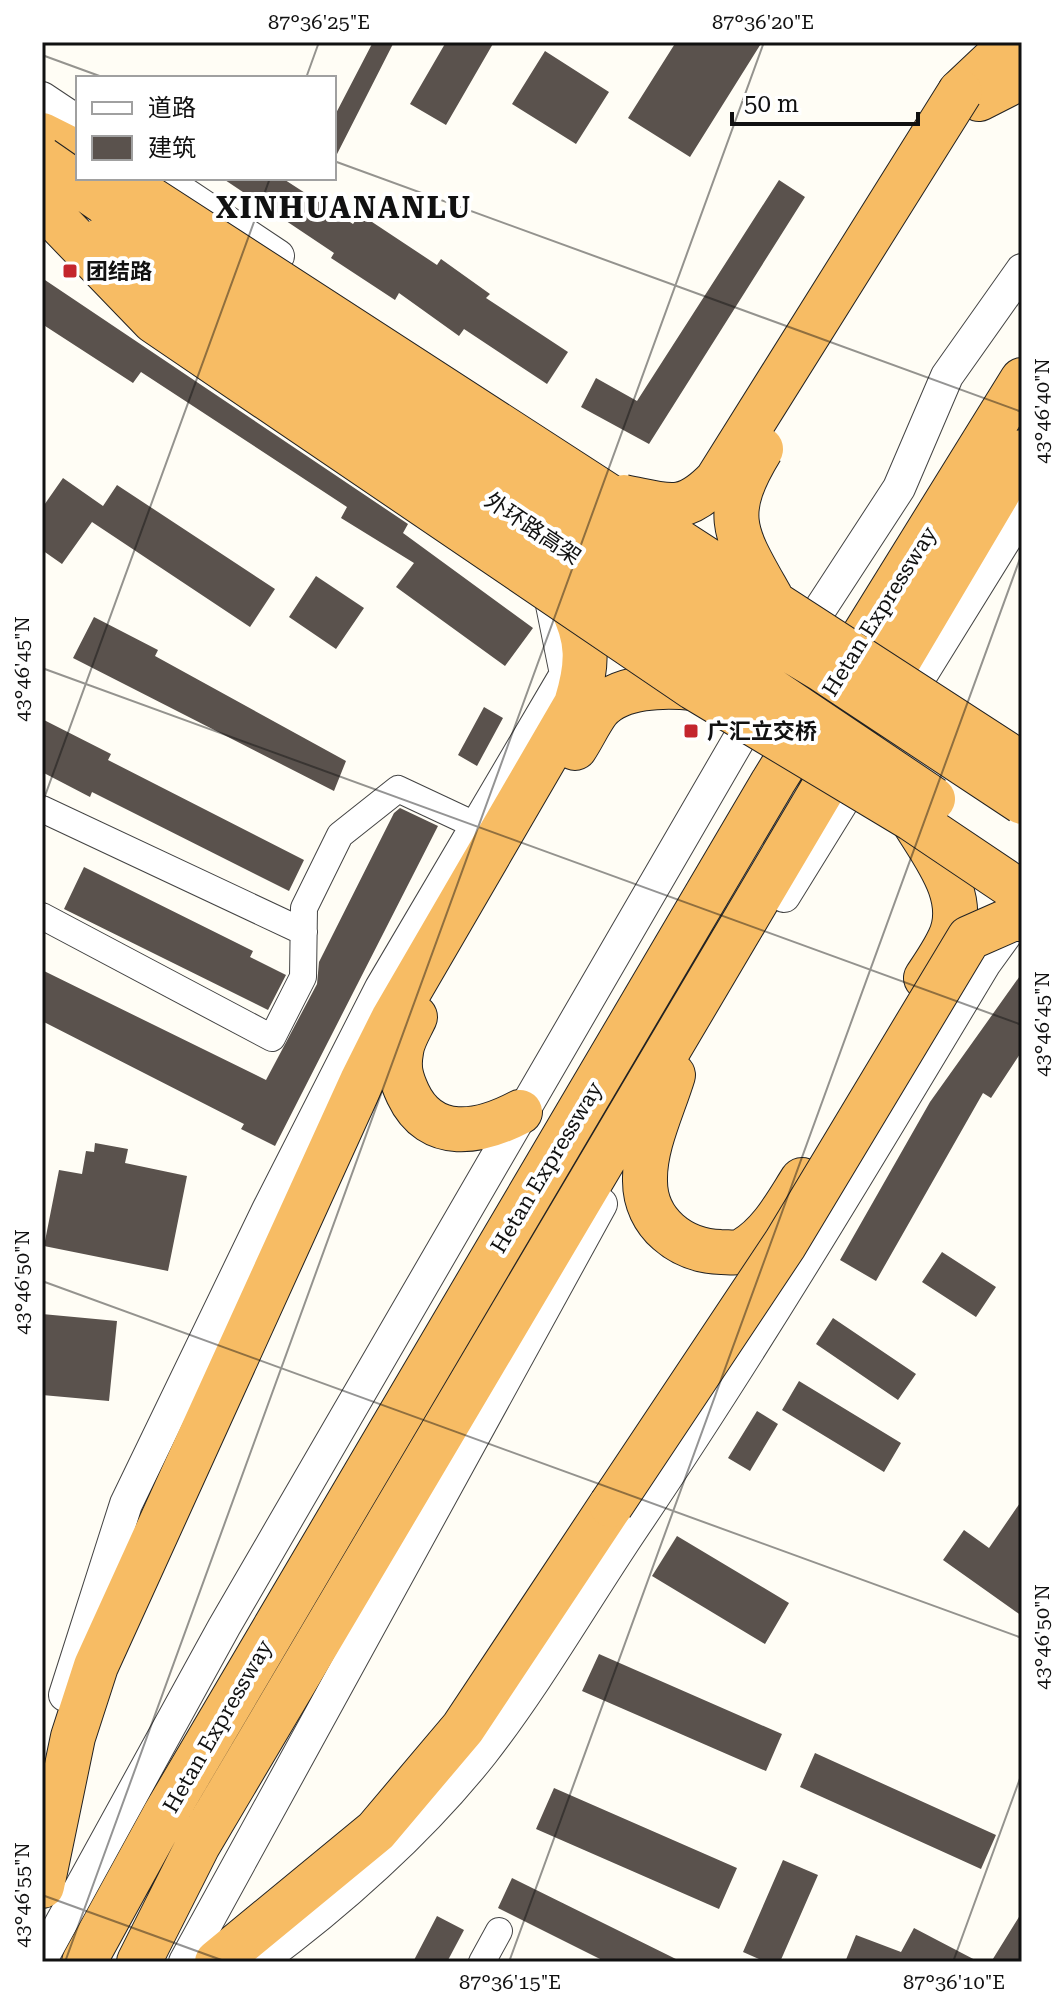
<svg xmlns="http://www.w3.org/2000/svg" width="1064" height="2004" font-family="'Roboto Serif','Noto Sans SC',serif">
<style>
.building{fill:#5a524d}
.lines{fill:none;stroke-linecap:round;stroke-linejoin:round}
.minor-casing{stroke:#444;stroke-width:28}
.tertiary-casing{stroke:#444;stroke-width:34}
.trunk-casing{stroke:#222;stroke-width:46}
.minor{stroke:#fff;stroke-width:26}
.tertiary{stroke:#fff;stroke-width:32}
.trunk{stroke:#f7bc64;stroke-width:44}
.trunk-bridge-casing{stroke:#222;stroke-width:46;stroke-linecap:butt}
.trunk-bridge{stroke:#f7bc64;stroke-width:44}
.ticks{fill:none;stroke:#111;stroke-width:2;stroke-opacity:0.45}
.poi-dot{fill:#c4262e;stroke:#fff;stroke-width:3}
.labels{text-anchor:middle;stroke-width:8;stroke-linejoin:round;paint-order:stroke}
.poi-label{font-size:22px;font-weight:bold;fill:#111;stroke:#fff;text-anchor:start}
.street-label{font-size:22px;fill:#111;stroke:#fff}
.district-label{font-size:30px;font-weight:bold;letter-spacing:2px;fill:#111;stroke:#fff}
.neatline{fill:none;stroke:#111;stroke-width:3}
.ticks-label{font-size:20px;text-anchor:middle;fill:#111}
</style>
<rect width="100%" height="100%" fill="#fffdf5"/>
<path class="building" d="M373,42h21l-60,118v-43z
M446,42h48l-48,83 -36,-21z
M676,42h86l-72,115 -62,-39z
M545,51l64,41 -33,52 -64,-40z
M222,178h60l71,46 7,-10 77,51 4,-6 49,35 -4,4 82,54 -21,32 -83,-55 -5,7 -60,-43 -4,7 -64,-42 3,-5z
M779,180l26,17 -156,247 -68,-37 15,-29 41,23z
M42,278l366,246 -5,9 130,95 -28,38 -109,-79 18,-24 -73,-45 6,-11 -206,-135 -8,11 -91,-59z
M63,478l40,28 14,-21 158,104 -25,38 -158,-105 -30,42 -20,-14v-42z
M316,576l48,32 -28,41 -47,-32z
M94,617l64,33 -3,6 191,105 -12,30 -261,-133z
M484,707l19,11 -26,48 -19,-11z
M42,719l69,35 -3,6 196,100 -15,31 -197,-99 -2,5 -48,-25z
M400,808l38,18 -163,320 -34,-17 3,-5 -202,-103v-51l224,110 51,-96 2,-22 75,-149z
M84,867l169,84 -3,6 36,18 -18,35 -204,-101z
M1022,973v78l-31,47 -8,-5 -107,188 -36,-21 90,-158z
M95,1143l33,6 -3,14 62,13 -19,95 -124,-25 15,-76 23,4 4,-23 8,1z
M942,1252l54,35 -20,30 -54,-35z
M42,1314l75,7 -8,80 -67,-6z
M833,1318l83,56 -18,26 -82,-56z
M799,1381l102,62 -17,29 -102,-62z
M757,1411l21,13 -28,47 -22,-13z
M1022,1500v116l-79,-56 21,-30 25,18z
M677,1536l112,67 -24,41 -113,-68z
M599,1654l183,80 -16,37 -184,-80z
M815,1753l181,82 -15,34 -181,-82z
M554,1788l183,80 -18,41 -183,-80z
M783,1860l35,15 -38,87h-14l-23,-10z
M512,1878l170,84h-76l-108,-54z
M1022,1912v50h-31z
M437,1916l27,14 -17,32h-34z
M914,1928l65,34h-134l11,-27 45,17z"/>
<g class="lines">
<defs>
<path id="minor" d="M42,809l262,123
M42,916l230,122 31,-61 1,-69 36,-73 58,-46 79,37
M482,1962l17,-31"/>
<path id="tertiary" d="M42,98l36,24
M161,178l117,78
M798,643l101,-155 48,-112 75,-106
M900,709l122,-197
M784,896l81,-131
M65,1695l61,-191 142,-294 113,-222 185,-314 -16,-79
M42,1958l182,-331 536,-924
M185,1962l416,-758
M259,1962c79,-58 162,-132 223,-209 53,-68 98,-146 146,-218 126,-186 241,-379 357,-572l34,-47"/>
<path id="trunk" d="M960,92l53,-50
M979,99l43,-22
M42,135l36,18
M575,748c8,-12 14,-26 23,-38 21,-25 67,-25 96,-22
M912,819c21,35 58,79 37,121 -6,13 -15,26 -23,38
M415,1017c-5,11 -13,23 -14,35 -3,16 0,27 7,42 23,49 72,39 112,18
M673,1075c-10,33 -29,71 -28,106 0,42 36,70 76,71 8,0 17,2 23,-2 27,-16 42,-45 58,-70
M42,1886l31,-149 23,-71 266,-585 31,-62 183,-315c12,-39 13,-65 -6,-101
M84,1962l80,-146 609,-1034 249,-402
M139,1962l59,-117 824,-1393
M217,1962l159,-131 87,-103 148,-223"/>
</defs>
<use href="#minor" class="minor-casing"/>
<use href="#tertiary" class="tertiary-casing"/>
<use href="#trunk" class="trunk-casing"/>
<use href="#minor" class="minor"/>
<use href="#tertiary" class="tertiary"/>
<use href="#trunk" class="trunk"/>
<defs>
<path id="trunk-bridge" d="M42,159l167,116 407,270 205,124 201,133
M118,178l904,586
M42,205l112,116 540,367 218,131 110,74
M101,240l832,559
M761,449c-41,67 -26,85 10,149
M624,497c45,9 59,18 93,-17l243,-388
M611,1505l174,-261 184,-306 43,-19h10"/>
</defs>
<use href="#trunk-bridge" class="trunk-bridge-casing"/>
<use href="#trunk-bridge" class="trunk-bridge"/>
</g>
<path class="ticks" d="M42,55l63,23M306,78l13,-36M334,161l688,251M42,668l980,357M42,804l228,-626M42,1281l980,357M42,1895l185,67M65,1962l699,-1920M509,1962l513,-1409M953,1962l69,-189"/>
<g class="poi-dot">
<rect x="62" y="263" width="16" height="16" rx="4"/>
<rect x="683" y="723" width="16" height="16" rx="4"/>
</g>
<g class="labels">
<g class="poi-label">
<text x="86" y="279">团结路</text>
<text x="707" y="739">广汇立交桥</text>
</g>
<g class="street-label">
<text transform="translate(533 528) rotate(34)" y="8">外环路高架</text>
<text transform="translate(879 611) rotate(-58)" y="8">Hetan Expressway</text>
<text transform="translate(546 1167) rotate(-59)" y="8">Hetan Expressway</text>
<text transform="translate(217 1726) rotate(-60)" y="8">Hetan Expressway</text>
</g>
<g class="district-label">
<text x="344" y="218">XINHUANANLU</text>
</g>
</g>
<rect width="1064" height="2004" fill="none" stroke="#ffffff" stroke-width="88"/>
<rect x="76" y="76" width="260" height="104" fill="#ffffff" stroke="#a0a0a0" stroke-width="2"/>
<rect x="92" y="102" width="40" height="12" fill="#ffffff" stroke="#a0a0a0" stroke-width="2"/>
<text x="148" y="116" font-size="24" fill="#111111">道路</text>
<rect x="92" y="136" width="40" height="24" fill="#5a524d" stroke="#a0a0a0" stroke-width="2"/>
<text x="148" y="156" font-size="24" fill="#111111">建筑</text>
<path d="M732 112v12h186v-12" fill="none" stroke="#111111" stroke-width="4"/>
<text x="744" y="112" font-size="24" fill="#111111" stroke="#ffffff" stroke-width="6" paint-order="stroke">50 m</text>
<rect x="44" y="44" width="976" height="1916" class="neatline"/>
<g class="ticks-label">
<text x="319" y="29">87°36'25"E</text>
<text x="763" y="29">87°36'20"E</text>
<text transform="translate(1042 411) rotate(-90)" y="7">43°46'40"N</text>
<text transform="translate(22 669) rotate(-90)" y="7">43°46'45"N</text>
<text transform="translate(1042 1024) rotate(-90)" y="7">43°46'45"N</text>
<text transform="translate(22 1282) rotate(-90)" y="7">43°46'50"N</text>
<text transform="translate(1042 1637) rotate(-90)" y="7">43°46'50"N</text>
<text transform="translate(22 1895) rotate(-90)" y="7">43°46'55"N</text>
<text x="510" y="1989">87°36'15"E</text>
<text x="954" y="1989">87°36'10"E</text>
</g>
</svg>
